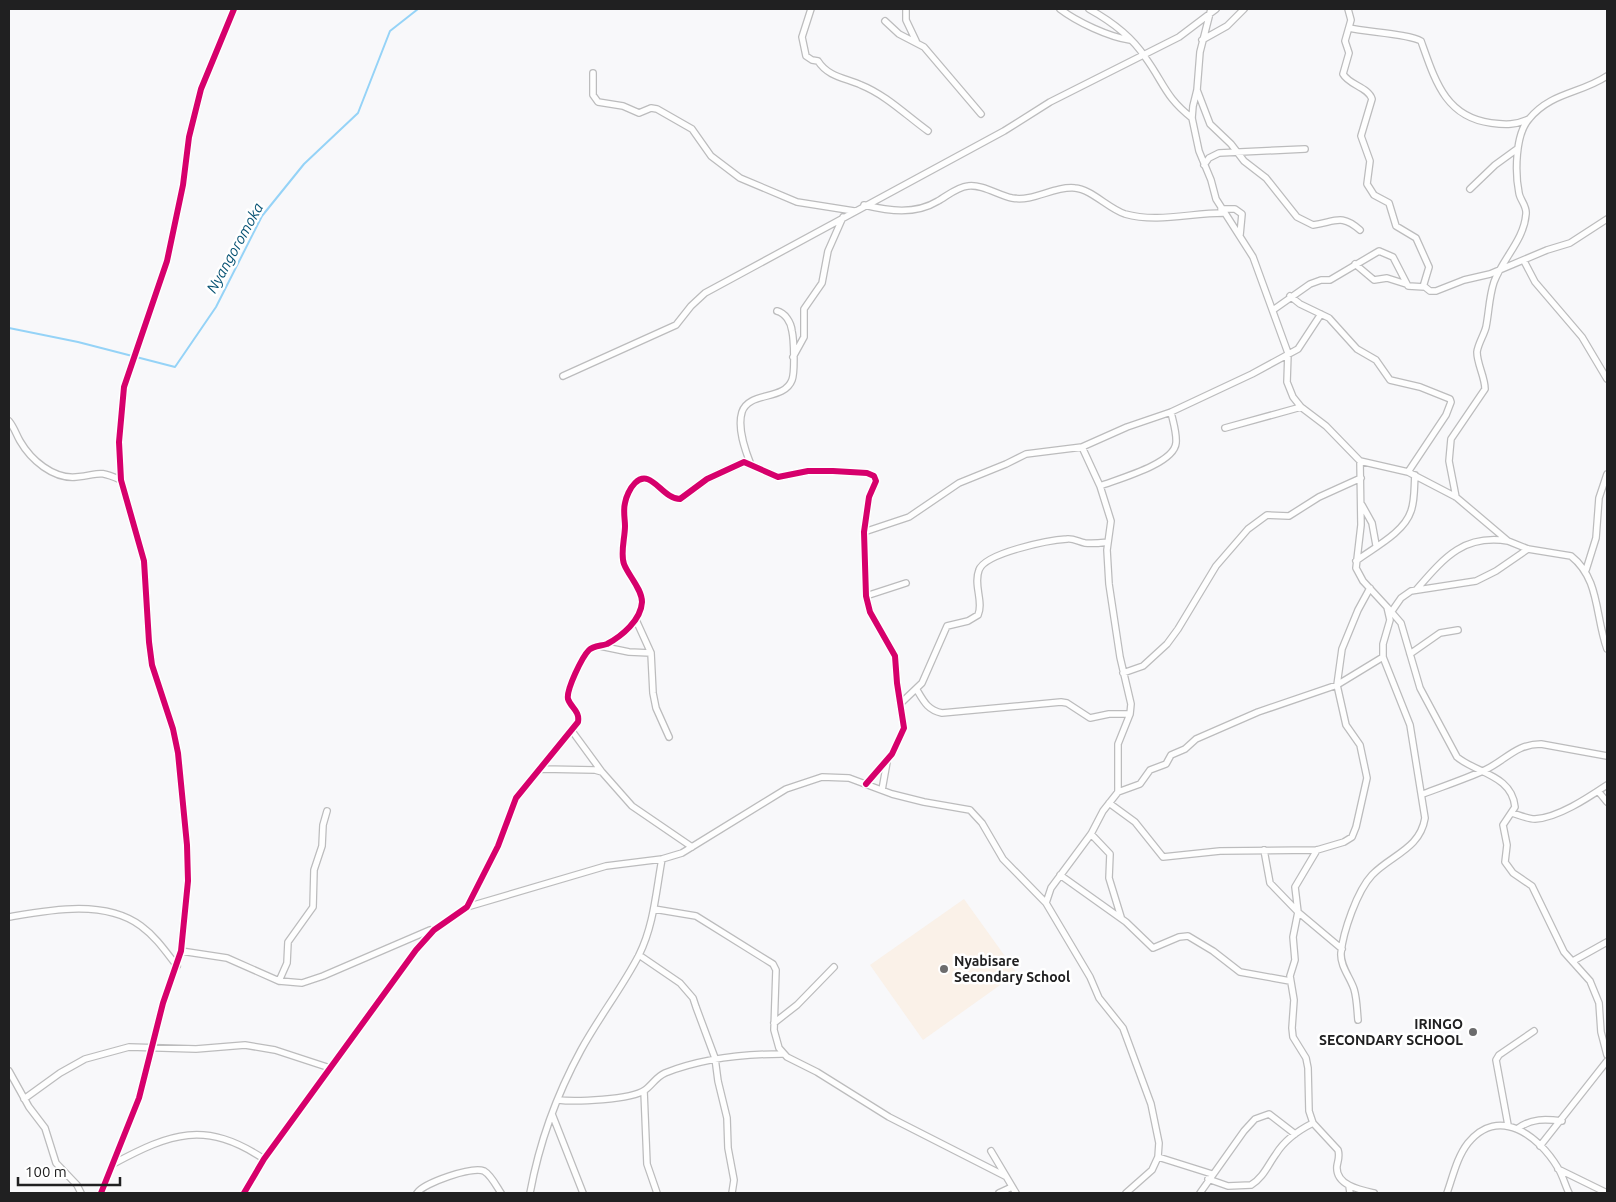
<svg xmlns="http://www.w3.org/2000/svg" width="1616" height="1202" font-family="Ubuntu,sans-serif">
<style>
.education{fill:#faf1e8}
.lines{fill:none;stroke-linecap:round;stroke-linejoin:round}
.stream{stroke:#95d3f7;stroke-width:2}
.minor-casing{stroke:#bcbcbd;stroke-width:8}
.minor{stroke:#fefefe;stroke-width:5.5}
.cycleway-casing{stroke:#fff;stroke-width:9}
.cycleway{stroke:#d6006c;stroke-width:6}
.poi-dot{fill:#6c6c6d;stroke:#fff;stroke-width:2}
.labels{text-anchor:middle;stroke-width:5;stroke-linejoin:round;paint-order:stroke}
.poi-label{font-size:14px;font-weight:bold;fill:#202021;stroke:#fff;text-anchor:start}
.water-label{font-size:15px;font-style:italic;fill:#075273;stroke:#fff}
</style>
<rect width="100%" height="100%" fill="#f8f8fa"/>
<path class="education" d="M964,899l53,74 -94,67 -53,-75z"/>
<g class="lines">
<path class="stream" d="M9,328l69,14 97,25 41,-60 46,-91 42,-52 54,-51 32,-82 28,-22"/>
<defs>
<path id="minor" d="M811,9l-9,28 4,19 6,4 6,1c10,16 28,17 43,24 25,10 46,31 67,46
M906,9v11l10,21
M1060,9c17,13 49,28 70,31
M1089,9c20,11 43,28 56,48 19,26 20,40 47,61
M1211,9l-11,43 -3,38 -4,16 -1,12 7,33 12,29 5,19 37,58 35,96 -1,29 6,15 8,10 25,19 34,35 48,11 48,25 52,44 20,8 43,7c29,23 24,60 36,93
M1348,9l3,11 -6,21 4,12 -6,21c6,11 25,13 29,25l-11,37 9,25 -3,23 7,11 15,8 7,23 20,12 13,29 -6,20
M885,21l14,13 25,13 57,67
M1349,28c17,4 61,6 72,13 14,39 24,76 70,82 15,2 25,2 38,-4
M1202,40l25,-14 17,-17
M593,73v22l5,7 25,4 16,7 12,-5 6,1 35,20 19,27 29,22 57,24 57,9
M1197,90l13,34 21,20 13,17 22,17 31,39 16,8c22,-3 28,-12 47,5
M1204,165l5,-7 10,-5 86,-4
M1470,189l25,-24 22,-16
M864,205c25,6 51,10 74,-4 9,-5 19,-14 30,-15 14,-2 30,9 44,12 22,4 41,-12 63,-10 16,1 34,21 50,26 32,9 66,-1 98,-1
M1221,209h14l7,5 -2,21
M1524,261l11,21 47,55 25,42
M1355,264l19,16 13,-2 19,6
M1290,296l10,8 29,14 28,31 19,11 14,20 30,7 30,12 1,3 -5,13 -38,57
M1273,310l37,-26 11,-4h9l49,-29 14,6 15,29 17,1 5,4h6l28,-11 26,-6 57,-24 23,-7 37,-24
M793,357l11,-20v-28l18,-26 6,-32 15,-34
M563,376l113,-51 15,-19 14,-13 299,-162 46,-29 129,-65 37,-28
M9,421c5,6 7,13 11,20 11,19 33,38 56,36 25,-2 19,-8 45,3
M1225,428l76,-21
M1082,447l18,39 11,35 -4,29 2,34 11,73 11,47 -1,10 -12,30v48l-15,19 -12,23 -40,54 -5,15 44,74 9,21 24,30 28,76 8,39 -1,14 -6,13 -26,23
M751,465c-6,-15 -14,-37 -9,-53 7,-21 42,-11 50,-32 3,-8 2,-40 0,-49 -1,-9 -7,-18 -15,-20
M1100,486c18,-7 74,-22 76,-43 1,-10 -3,-21 -5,-31
M1456,497l-7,-36 2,-22 34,-50c0,-12 -8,-25 -8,-37 1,-8 7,-17 9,-25 3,-15 3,-30 8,-45 9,-24 30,-42 32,-68 1,-8 -6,-14 -7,-21 -4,-20 -4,-58 10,-74 22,-27 51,-25 78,-43
M1362,505l10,18 4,22
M864,532l45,-15 50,-34 47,-19 20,-10 56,-7 45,-20 44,-15 81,-38 46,-25 23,-35
M1356,561c17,-13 48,-28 55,-50 4,-11 3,-24 4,-36
M1586,570l10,-32 3,-40 8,-24
M1416,590c28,-32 47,-56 92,-49
M866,596l40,-13
M1388,608l13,15 19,65 37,69c19,16 55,18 58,50l-12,18 4,20 -2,17 8,11 19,13 32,66 26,29 9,22 2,29 6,23
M1392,611l9,-13 10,-7 65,-10 20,-10 32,-22
M636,620l15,33 2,40 3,15 13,29
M600,646l29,6 22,1
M1410,654l30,-21 18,-3
M1123,673l20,-7 24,-22 11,-15 38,-63 32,-37 19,-14 22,1 30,-19 42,-19
M917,690c7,12 11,20 25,23l119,-11 6,1 23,15 19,-4h21
M901,703l21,-20 25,-57 21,-5 10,-6c6,-13 -5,-30 1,-45 6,-17 70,-30 88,-31 6,-1 12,3 18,4 8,1 15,0 23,-1
M572,731l30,41
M541,769l54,1 7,2 30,34 60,41
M882,790l5,-28
M1598,791l9,11
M1118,792l22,-8 10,-14 16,-6 5,-9 14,-6 11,-10 62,-27 79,-27 46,-28
M1423,794c21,-8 42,-15 62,-24 21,-10 31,-26 56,-26l66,12
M1109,803l26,19 28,35 57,-6 97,-1 27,-8 8,-5 4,-10 11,-49 -7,-33 -14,-20 -9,-40 5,-36 16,-39 12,-22
M1512,813c7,2 16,6 23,6 23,-1 54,-22 72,-34
M1091,834l19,20 -1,24 12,39
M1264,850l6,33 28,29 44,37
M1317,850l-22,37 3,25 -5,25 2,23 -5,16 4,24 -2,28 1,9 13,21 2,10 1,43 4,12 25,27c2,6 0,10 -1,16 -2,19 23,24 37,27
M1060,875l66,47 27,26 26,-11 9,-1 25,15 27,21 50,9
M467,907l139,-41 56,-7 20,-6 104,-64 36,-12 27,1 43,16 32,8 46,8 12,13 21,36 43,44
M654,909l42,7 77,48 3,6 -2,60 5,18 8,9 30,15 72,45 116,59
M9,917c40,-7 96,-18 132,9 15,11 25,26 36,40
M181,951l46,7 52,23 23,2 21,-7 107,-46
M639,955l41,28 13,15 3,9 19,51 3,23 9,37 1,30 6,32 -2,13
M1573,961l34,-19
M279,981l8,-18 1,-21 25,-35 1,-37 8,-24 1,-21 4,-14
M1358,1020c-1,-10 -1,-21 -4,-31 -4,-12 -14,-23 -13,-36 2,-21 16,-62 31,-78 19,-20 48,-26 53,-57l-15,-93 -27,-68v-13l7,-24 -3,-13 -24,-26 -7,-13 5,-43 -1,-64
M774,1023l23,-18 37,-38
M9,1071l20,36 16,21 11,35 21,22 4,8
M644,1091l3,73 10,29
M24,1099l36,-26 25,-14 44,-12 67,2 49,-4 30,5 55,18
M558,1100c17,2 73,0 87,-10 7,-5 11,-13 20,-17 38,-15 77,-19 117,-19
M552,1114l31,79
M1508,1125l-12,-65 3,-5 35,-24
M1517,1129c14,-11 29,-10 45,-8
M1540,1146l67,-85
M991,1151l25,42
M1158,1157l54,17
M113,1164c58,-31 92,-44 151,-5
M1558,1169l49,24
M1208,1179l20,7 23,-1c12,-7 17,-20 25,-31 8,-13 23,-24 37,-31
M1349,1186l1,7
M101,1193l38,-95 24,-95 18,-52 7,-70 -1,-36 -9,-92 -5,-24 -21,-64 -3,-23 -5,-81 -23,-81 -2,-38 5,-55 43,-126 16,-76 6,-48 12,-48 33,-80
M244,1193l20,-34 152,-209 18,-20 33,-23 31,-61 18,-48 62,-76c2,-11 -7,-14 -10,-23 -2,-9 14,-42 21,-49 4,-4 12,-4 18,-6 15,-8 34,-24 35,-42 0,-13 -14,-27 -18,-38 -4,-11 1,-26 1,-38 0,-7 -2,-15 0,-23 1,-6 5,-15 10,-20 16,-16 27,16 45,16l27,-20 37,-17 34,15 30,-6h25l34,2 7,3 2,5 -7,16 -5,35 2,64 4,16 25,44 2,27 7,45 -12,26 -26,30
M417,1193c7,-10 55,-27 67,-22 7,4 13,16 17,22
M530,1193c9,-49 27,-99 51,-143 18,-33 41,-62 58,-95 15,-30 17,-64 23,-96
M999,1193l13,-6
M1200,1193l44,-62 11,-12 14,-5 26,20
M1447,1193c6,-17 10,-36 21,-50 31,-38 71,-7 90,25 5,8 7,17 11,25"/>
</defs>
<use href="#minor" class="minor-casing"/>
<use href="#minor" class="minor"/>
<defs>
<path id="cycleway" d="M101,1193l38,-95 24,-95 18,-52 7,-70 -1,-36 -9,-92 -5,-24 -21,-64 -3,-23 -5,-81 -23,-81 -2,-38 5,-55 43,-126 16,-76 6,-48 12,-48 33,-80
M244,1193l20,-34 152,-209 18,-20 33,-23 31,-61 18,-48 62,-76c2,-11 -7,-14 -10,-23 -2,-9 14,-42 21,-49 4,-4 12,-4 18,-6 15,-8 34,-24 35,-42 0,-13 -14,-27 -18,-38 -4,-11 1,-26 1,-38 0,-7 -2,-15 0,-23 1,-6 5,-15 10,-20 16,-16 27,16 45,16l27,-20 37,-17 34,15 30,-6h25l34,2 7,3 2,5 -7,16 -5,35 2,64 4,16 25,44 2,27 7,45 -12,26 -26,30"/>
</defs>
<use href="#cycleway" class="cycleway-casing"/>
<use href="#cycleway" class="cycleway"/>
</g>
<g class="poi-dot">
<circle cx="944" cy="969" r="5"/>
<circle cx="1473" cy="1032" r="5"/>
</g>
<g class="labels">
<g class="poi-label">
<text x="954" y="966">Nyabisare<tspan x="954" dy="16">Secondary School</tspan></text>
<text x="1463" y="1029" text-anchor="end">IRINGO<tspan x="1463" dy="16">SECONDARY SCHOOL</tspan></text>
</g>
<g class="water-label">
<text transform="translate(235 248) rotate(-61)" y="5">Nyangoromoka</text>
</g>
</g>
<rect width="1616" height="1202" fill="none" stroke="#202021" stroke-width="20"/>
<path d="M18 1177v8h102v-8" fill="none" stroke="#202021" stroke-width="2.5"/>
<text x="25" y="1177" font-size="15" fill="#202021" stroke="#ffffff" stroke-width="4" paint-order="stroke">100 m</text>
</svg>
